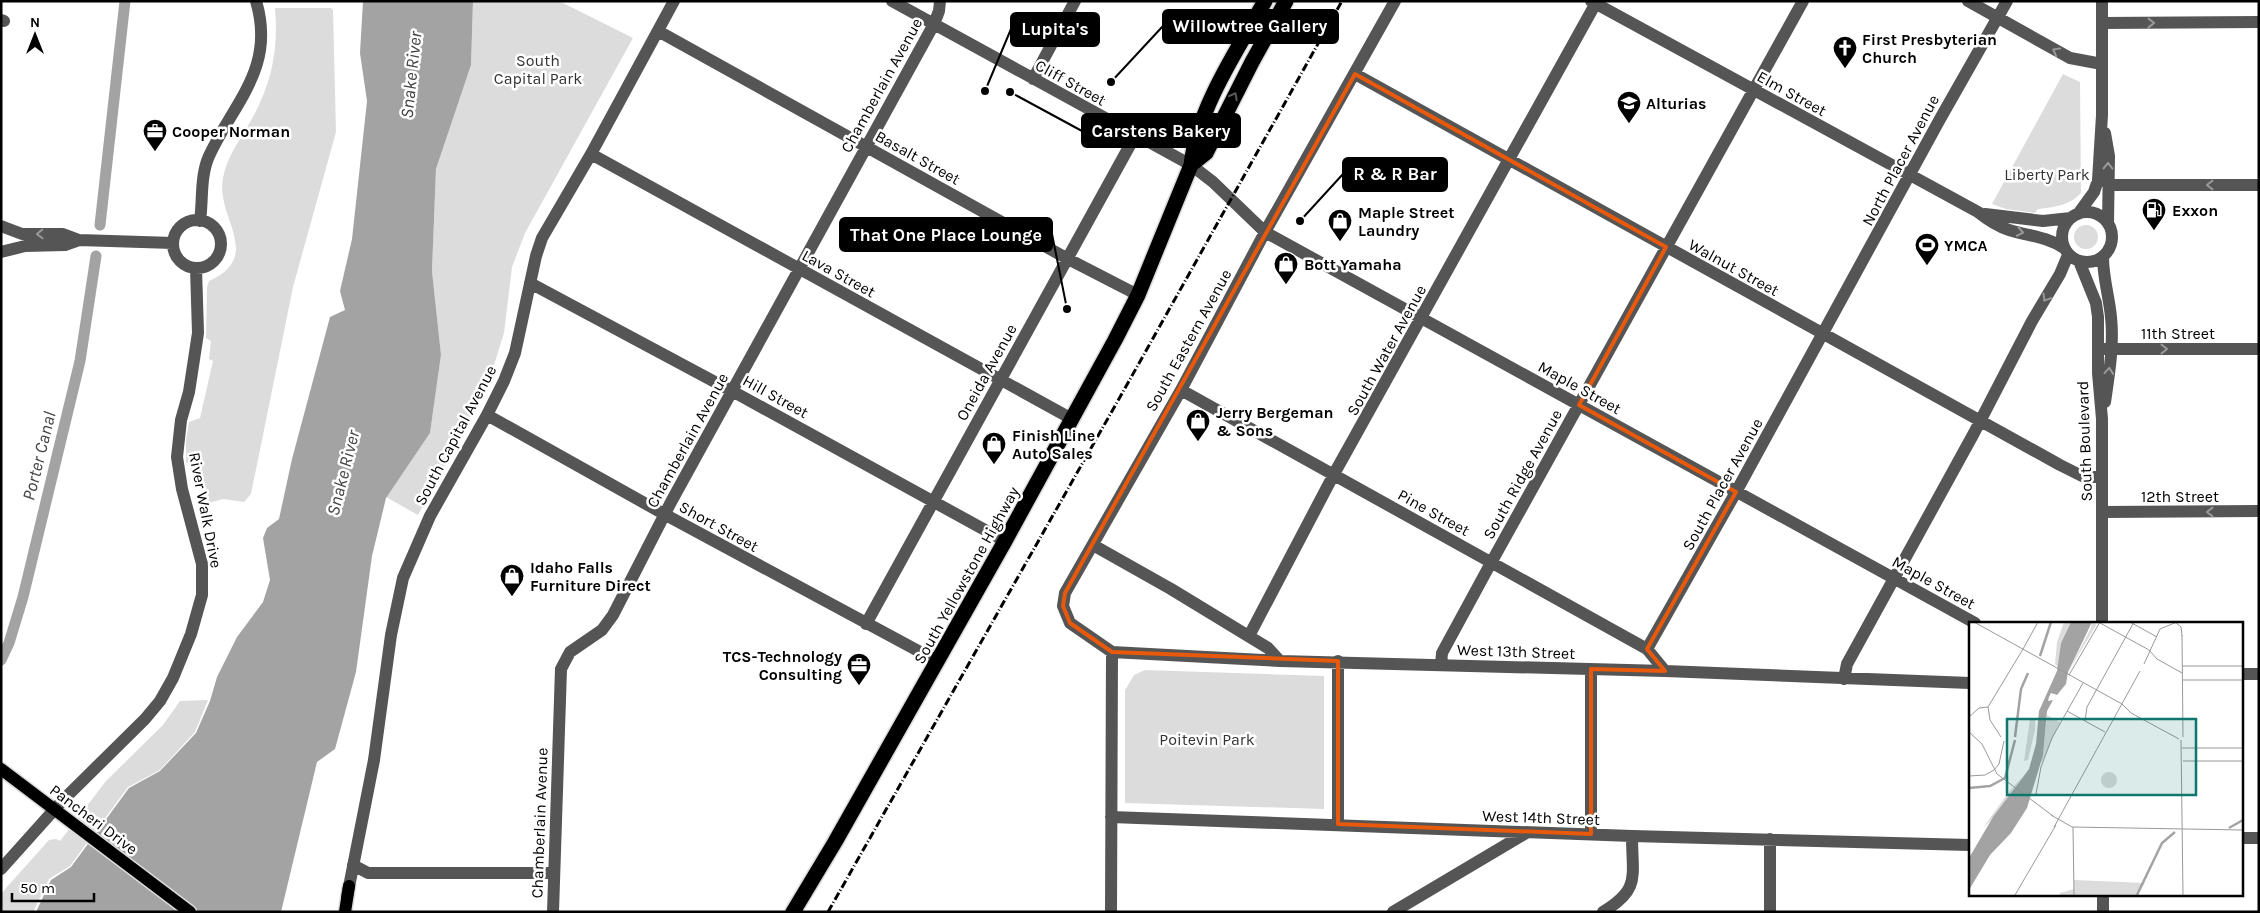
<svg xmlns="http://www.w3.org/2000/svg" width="2260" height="913" font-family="Karla,sans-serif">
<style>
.green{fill:#dcdcdc}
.water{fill:#a3a3a3}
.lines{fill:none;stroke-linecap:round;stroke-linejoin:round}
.canal{stroke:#a3a3a3;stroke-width:11}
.major-casing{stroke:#dbdbdb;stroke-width:15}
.highway-casing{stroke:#dbdbdb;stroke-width:18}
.minor{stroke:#555;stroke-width:12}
.major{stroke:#000;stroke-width:12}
.highway{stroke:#000;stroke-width:15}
.rail{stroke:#000;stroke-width:3;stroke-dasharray:8 2.5 1 2.5;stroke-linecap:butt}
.oneway{stroke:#999}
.oneway2{stroke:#595959}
.marked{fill:none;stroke:#e8590c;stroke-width:4;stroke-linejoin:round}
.labels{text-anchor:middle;stroke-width:5;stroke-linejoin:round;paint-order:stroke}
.poi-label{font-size:16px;font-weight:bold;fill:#000;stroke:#fff;text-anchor:start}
.park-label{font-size:16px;fill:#333;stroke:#fff}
.street-label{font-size:16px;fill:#000;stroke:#fff}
.water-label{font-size:18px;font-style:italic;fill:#444;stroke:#fff}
.inset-river{fill:none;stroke:#a3a3a3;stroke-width:2.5}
.inset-road{fill:none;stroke:#999;stroke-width:1}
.view{fill:#0f766e;fill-opacity:0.15;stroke:#0f766e;stroke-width:2.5}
.inset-edge{fill:none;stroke:#000;stroke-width:2.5}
.leader{fill:none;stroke:#000;stroke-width:2}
.callout-dot{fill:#000;stroke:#fff;stroke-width:2}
.callout{fill:#000;stroke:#000;stroke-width:2}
.callout-label{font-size:18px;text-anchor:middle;font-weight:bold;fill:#fff}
</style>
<rect width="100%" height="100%" fill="#fff"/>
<path class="green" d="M473,1h86l74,37 -108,195 -13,34 -8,66 -16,51 -70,131 -32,-18 44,-64 11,-78 -9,-84 4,-102 35,-104z
M275,8h56l2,2 3,122 -43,155 -42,207 -7,8 -21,-3 -18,5 -8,-25 -2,-19 -9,3v-23l3,-18 11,-4 13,-57 -4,-2 2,-18 -5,-3 1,-51 2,-6c56,-25 6,-64 14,-103 4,-21 16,-37 26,-54 22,-37 30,-74 26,-116z
M2063,74l17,8 1,111c-12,13 -27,14 -43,16l-3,4 -29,-4 -14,-5z
M2074 237a12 12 0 1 1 24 0a12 12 0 1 1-24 0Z
M1145,670l179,6v133l-199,-6v-113l9,-15z
M208,700l-13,32 -35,38 -32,17 -58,79 -21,13 -16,33h-32v-17l5,-7 43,-48 7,-1 4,2 46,-60 57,-56 17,-24z"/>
<path class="water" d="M363,1h110l-2,64 -35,104 -4,102 9,84 -11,78 -44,65 -14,58 -16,116 -21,77 -18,13 -36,150h-245l15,-32 20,-13 58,-79 31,-17 36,-38 14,-32 7,-24 20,-40 26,-35 7,-22 -7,-42 4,-10 12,-9 13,-60 38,-142 15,-7 -5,-19 12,-52 15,-138 -7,-48z"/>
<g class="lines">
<path class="canal" d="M100,225l25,-224
M1,660l8,-17 14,-46 57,-236 16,-105"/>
<defs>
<path id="major" d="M1,769l189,143
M345,912l4,-26"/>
<path id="highway" d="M1191,165l15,-12 46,-91 34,-61
M793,912l42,-70 170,-301 110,-201 23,-45 53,-130c6,-55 46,-115 74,-164"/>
</defs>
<use href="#major" class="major-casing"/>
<use href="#highway" class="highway-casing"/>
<path class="minor" d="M892,1l299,164 22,17 52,50 710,391
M1395,1l-130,231 -84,158 -116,203 -2,13 7,17 42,29 168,9 385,10 305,12
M1591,1l387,211c10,8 19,14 31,18 19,6 37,6 55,18
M1968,1l102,57 32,6
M1,20l3,1
M2102,23l157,-1
M658,31l410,228 70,36
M1355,74l705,391 24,12h18
M1033,79l42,-78
M2105,133l4,23 -1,67
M591,154l481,265
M2108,185h151
M2062 237a25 25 0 1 1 50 0a25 25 0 1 1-50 0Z
M1985,214l58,7 28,-3
M2078,214l16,-22 4,-12 4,-65v-114
M173 244a24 24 0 1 1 48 0a24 24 0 1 1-48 0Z
M200,221c3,-21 0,-45 9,-65 25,-54 67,-88 47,-155
M1,226l21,8h41l16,6 94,3
M1,252l24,-6 40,-1 14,-5
M2103,257c0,21 6,39 8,60 3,28 -2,58 -6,85
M2079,261l17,42 2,14v56l4,46v204
M530,283l213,114 262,144
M2103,349h156
M1181,390l466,259 18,22
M487,415l177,99 273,147
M2102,512l157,-1
M1093,545l78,44 97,59 12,13
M866,624l269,-488
M1249,636l85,-162 263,-473
M1647,649l89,-157 204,-373 67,-118
M1441,665l1,-12 44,-81 317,-571
M2241,674h18
M1844,679l3,-15 127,-231 58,-112 28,-47 8,-19
M1111,817l521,19 338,9
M1338,824v-163
M1591,834v-165
M2241,838h18
M353,865l15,8h185
M1,869l61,-68 83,-82 15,-18 13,-23 18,-44 11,-39v-31l-20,-75 -5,-32 4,-37 8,-28 9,-59 -2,-65
M2103,894v18
M347,897l27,-137 17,-125 12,-57 27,-62 57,-101 17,-34 11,-28 21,-97 6,-18 49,-84 83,-153
M553,912l8,-243 9,-17 32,-22 11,-15 58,-113 263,-478 5,-13 1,-10
M1111,912l1,-260
M1393,912l133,-79
M1603,912c38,-23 29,-35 29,-76
M1770,912v-73"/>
<use href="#major" class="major"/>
<use href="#highway" class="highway"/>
<path class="rail" d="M828,912l296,-522 218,-389"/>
</g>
<defs><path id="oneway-chevron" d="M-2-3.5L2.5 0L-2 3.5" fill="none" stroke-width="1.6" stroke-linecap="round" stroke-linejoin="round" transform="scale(1.25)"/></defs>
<g class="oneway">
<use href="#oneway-chevron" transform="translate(2151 23)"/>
<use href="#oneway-chevron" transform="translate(2056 51) rotate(-151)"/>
<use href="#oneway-chevron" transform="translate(2108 166) rotate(-89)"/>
<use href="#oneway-chevron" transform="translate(2210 185) rotate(180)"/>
<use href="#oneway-chevron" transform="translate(2020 232) rotate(11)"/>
<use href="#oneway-chevron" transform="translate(40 234) rotate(178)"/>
<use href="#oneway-chevron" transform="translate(2046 298) rotate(121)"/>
<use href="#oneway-chevron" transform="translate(2164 349)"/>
<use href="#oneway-chevron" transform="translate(2109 371) rotate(-85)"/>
<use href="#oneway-chevron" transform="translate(2210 512) rotate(180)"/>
</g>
<use class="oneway2" href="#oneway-chevron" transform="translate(1234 96) rotate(-62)"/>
<path class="marked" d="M1355,74l311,173 -87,158 157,87 -89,157 18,22 -74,-2v165l-253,-10v-163l-226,-9 -42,-29 -7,-17 2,-13z"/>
<defs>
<symbol id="church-pin" viewBox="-11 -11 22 30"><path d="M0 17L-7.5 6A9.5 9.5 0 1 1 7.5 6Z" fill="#000" stroke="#fff"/><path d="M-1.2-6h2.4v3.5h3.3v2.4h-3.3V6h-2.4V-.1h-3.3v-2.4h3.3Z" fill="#fff"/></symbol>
<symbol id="school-pin" viewBox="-11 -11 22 30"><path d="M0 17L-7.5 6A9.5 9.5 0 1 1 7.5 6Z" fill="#000" stroke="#fff"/><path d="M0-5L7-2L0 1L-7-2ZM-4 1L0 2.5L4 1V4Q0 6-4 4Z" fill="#fff"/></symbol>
<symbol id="office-pin" viewBox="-11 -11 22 30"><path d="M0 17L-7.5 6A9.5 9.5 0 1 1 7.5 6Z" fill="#000" stroke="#fff"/><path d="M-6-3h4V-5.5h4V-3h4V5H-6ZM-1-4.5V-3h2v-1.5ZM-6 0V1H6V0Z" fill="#fff"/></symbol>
<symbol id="fuel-pin" viewBox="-11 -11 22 30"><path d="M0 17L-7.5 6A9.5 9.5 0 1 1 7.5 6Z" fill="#000" stroke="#fff"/><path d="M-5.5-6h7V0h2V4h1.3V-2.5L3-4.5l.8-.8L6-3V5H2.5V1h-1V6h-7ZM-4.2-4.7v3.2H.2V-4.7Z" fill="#fff"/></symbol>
<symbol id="shop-pin" viewBox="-11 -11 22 30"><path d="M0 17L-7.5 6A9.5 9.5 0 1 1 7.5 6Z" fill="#000" stroke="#fff"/><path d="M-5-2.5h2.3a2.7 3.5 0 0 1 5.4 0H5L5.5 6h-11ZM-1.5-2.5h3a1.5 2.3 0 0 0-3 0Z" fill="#fff"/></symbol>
<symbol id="stadium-pin" viewBox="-11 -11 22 30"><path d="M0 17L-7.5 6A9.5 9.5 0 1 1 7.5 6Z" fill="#000" stroke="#fff"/><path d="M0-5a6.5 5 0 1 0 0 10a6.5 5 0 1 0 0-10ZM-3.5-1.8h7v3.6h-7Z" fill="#fff"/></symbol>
</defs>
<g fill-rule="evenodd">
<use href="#church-pin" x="1831" y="34" width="28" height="38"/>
<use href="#school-pin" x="1615" y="89" width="28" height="38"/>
<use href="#office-pin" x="141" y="117" width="28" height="38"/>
<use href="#fuel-pin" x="2140" y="196" width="28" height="38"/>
<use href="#shop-pin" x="1326" y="207" width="28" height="38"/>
<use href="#stadium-pin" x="1913" y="231" width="28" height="38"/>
<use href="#shop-pin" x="1272" y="250" width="28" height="38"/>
<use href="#shop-pin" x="1184" y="407" width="28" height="38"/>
<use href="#shop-pin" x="980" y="430" width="28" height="38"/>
<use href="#shop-pin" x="498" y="562" width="28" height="38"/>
<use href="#office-pin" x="845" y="651" width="28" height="38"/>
</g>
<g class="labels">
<g class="poi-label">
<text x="1862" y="45">First Presbyterian<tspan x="1862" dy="18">Church</tspan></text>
<text x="1646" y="109">Alturias</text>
<text x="172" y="137">Cooper Norman</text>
<text x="2172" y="216">Exxon</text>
<text x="1358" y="218">Maple Street<tspan x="1358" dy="18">Laundry</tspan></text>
<text x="1944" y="251">YMCA</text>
<text x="1304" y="270">Bott Yamaha</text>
<text x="1216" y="418">Jerry Bergeman<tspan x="1216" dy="18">&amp; Sons</tspan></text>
<text x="1012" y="441">Finish Line<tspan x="1012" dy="18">Auto Sales</tspan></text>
<text x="530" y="573">Idaho Falls<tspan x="530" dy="18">Furniture Direct</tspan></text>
<text x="842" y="662" text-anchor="end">TCS-Technology<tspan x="842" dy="18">Consulting</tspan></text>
</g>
<g class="park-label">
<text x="538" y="66">South<tspan x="538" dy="18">Capital Park</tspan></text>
<text x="2047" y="180">Liberty Park</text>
<text x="1207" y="745">Poitevin Park</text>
</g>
<g class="street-label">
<text transform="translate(1071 82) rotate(29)" y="6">Cliff Street</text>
<text transform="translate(881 85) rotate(-61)" y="6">Chamberlain Avenue</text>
<text transform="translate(1792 93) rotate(29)" y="6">Elm Street</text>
<text transform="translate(918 157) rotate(29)" y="6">Basalt Street</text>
<text transform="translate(1900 160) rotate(-62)" y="6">North Placer Avenue</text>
<text transform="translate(1734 267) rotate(29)" y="6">Walnut Street</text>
<text transform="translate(839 273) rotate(29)" y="6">Lava Street</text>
<text x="2178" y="339">11th Street</text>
<text transform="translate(1188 340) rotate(-61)" y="6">South Eastern Avenue</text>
<text transform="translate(1386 350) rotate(-61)" y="6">South Water Avenue</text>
<text transform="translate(986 372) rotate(-61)" y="6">Oneida Avenue</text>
<text transform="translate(1580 387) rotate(29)" y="6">Maple Street</text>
<text transform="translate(776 396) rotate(29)" y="6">Hill Street</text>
<text transform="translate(455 435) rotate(-62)" y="6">South Capital Avenue</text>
<text transform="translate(687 440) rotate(-61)" y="6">Chamberlain Avenue</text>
<text transform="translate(2084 441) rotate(-92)" y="6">South Boulevard</text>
<text transform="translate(1522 474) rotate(-61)" y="6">South Ridge Avenue</text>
<text transform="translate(1722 484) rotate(-61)" y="6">South Placer Avenue</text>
<text x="2180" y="502">12th Street</text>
<text transform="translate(206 510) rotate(79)" y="6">River Walk Drive</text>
<text transform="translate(1434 512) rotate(29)" y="6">Pine Street</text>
<text transform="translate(719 526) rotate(29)" y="6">Short Street</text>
<text transform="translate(966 575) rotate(-61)" y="6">South Yellowstone Highway</text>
<text transform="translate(1934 582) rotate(29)" y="6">Maple Street</text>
<text transform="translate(1516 651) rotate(2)" y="6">West 13th Street</text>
<text transform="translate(1541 817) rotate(2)" y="6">West 14th Street</text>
<text transform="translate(94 819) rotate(37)" y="6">Pancheri Drive</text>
<text transform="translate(539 823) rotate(-88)" y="6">Chamberlain Avenue</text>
</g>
<g class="water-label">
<text transform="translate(411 75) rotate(-84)" y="6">Snake River</text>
<text transform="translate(39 456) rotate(-76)" y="6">Porter Canal</text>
<text transform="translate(343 473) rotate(-76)" y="6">Snake River</text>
</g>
</g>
<g transform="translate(1969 622)">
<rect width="274" height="274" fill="#fff"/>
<path d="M95,0h7l-10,21 -3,24 -3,-3 2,-22zM123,0h6l-30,50 23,-44zM78,93l13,7 -18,40 -3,-2 4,-5zM61,97h5v11l-7,30 -4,1zM132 158a8 8 0 1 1 16 0a8 8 0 1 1-16 0ZM53,155l-25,37 -14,14 25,-35zM105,258l71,3 -9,12h-76v-2l14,-4z" fill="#dcdcdc"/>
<path d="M102,0h21l-24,50 -2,12 -9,11 -6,-2 -2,4 -1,4 5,-1 -6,11 -4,44 -16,53 -16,25 -21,22 -21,35v-32l24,-41 36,-48 7,-25 3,-33 18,-40 4,-28z" fill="#a3a3a3"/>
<path class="inset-river" d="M71,34l11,-34M46,115l6,-48 7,-16M0,166l21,-2 15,-8 10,-38M260,206l14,-8M168,273l25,-52 13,-11"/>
<path class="inset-road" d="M5,0l148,82M161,0l27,15M206,0l6,5 1,9M131,1l49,27 8,9M213,13l1,102M54,27l15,-27M188,37l25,14M175,42l16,-35 17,-7M213,44h61M100,53l31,-53M213,58h61M153,82l9,9 48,26M98,89l38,21M0,95l10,-9 9,-1M116,99l2,-14 47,-85M0,110l13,12 15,30 56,42M32,115l-11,-17 -2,-13 35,-58M212,118l2,155M213,126h61M214,139h60M25,148l5,-6 5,-23M0,154l16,-1 9,-5M67,172l5,-27 11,-29 31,-55M82,193l21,12 171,3M85,205l86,-156M104,205l1,68M46,273l41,-70"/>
<path class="view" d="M38,97h189v76h-189z"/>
<rect width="274" height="274" class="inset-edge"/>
</g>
<path class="leader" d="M1111 82L1163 26M985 91L1011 29M1010 92L1082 131M1300 221L1343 174M1067 309L1052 234"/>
<g class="callout-dot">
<circle cx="1111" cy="82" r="5"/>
<circle cx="985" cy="91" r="5"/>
<circle cx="1010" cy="92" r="5"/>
<circle cx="1300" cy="221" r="5"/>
<circle cx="1067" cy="309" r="5"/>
</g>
<g class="callout">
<rect x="1163" y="10" width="175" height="33" rx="5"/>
<rect x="1011" y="13" width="88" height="33" rx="5"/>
<rect x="1082" y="114" width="158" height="33" rx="5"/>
<rect x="1343" y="158" width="104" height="33" rx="5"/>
<rect x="840" y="218" width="212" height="33" rx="5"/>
</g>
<g class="callout-label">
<text x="1250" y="32">Willowtree Gallery</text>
<text x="1055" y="35">Lupita's</text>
<text x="1161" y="137">Carstens Bakery</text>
<text x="1395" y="180">R &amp; R Bar</text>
<text x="946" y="241">That One Place Lounge</text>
</g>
<rect width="2260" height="913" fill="none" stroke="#000000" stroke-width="5"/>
<g transform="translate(35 35)" stroke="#ffffff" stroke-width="4" paint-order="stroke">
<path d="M0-4L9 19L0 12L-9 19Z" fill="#000000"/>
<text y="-8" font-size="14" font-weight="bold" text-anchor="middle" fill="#000000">N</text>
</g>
<path d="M12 893v8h82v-8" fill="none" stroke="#000000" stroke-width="2.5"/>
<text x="20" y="893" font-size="15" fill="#000000" stroke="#ffffff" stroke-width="4" paint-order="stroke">50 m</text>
</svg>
